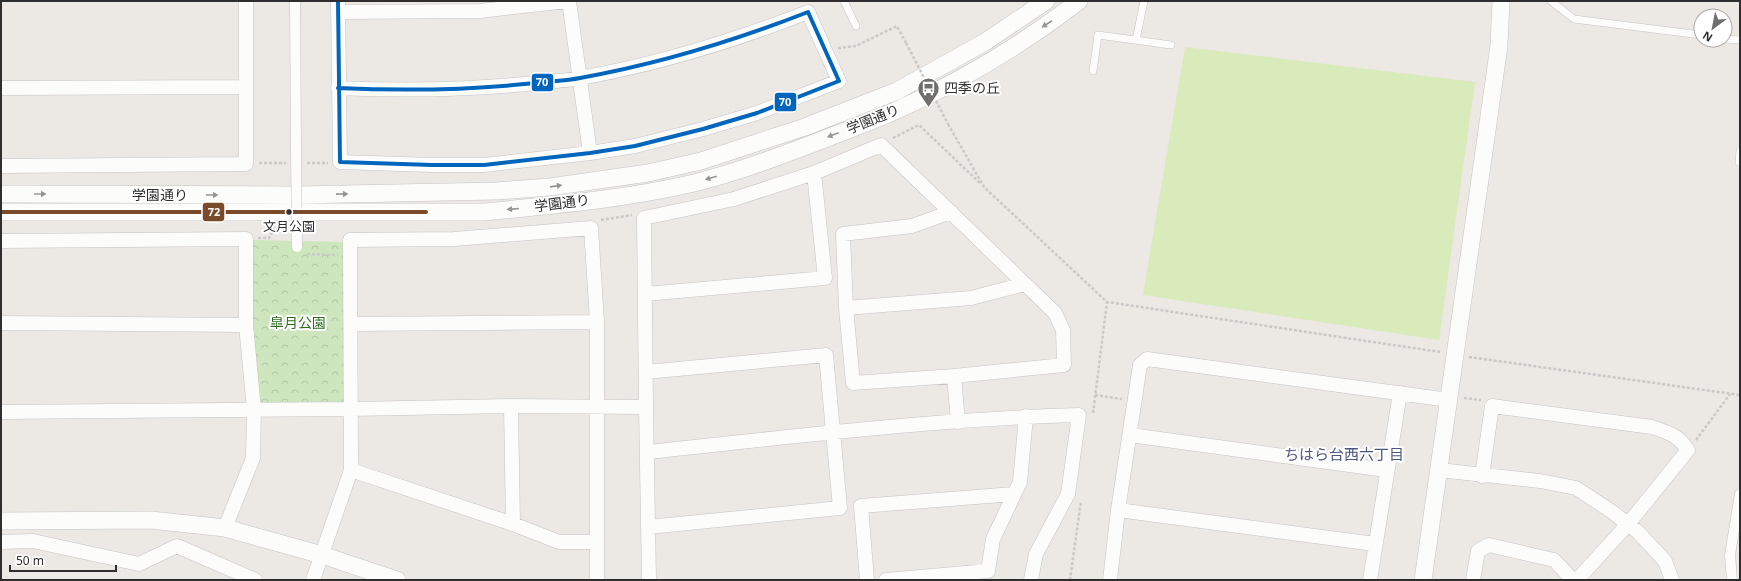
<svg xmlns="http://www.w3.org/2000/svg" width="1741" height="581" font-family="'Noto Sans','Noto Sans JP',sans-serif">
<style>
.park{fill:url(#park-crowns)}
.pitch{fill:#d9eabb}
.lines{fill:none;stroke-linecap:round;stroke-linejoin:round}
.service-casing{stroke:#c5c4c5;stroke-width:8}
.pedestrian-casing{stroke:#c5c4c5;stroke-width:11}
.minor-casing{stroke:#c5c4c5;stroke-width:15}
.tertiary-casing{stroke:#c5c4c5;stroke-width:18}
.path{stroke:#c9c9c8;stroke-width:2.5;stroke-dasharray:3 2;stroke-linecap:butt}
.service{stroke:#fcfcfb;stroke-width:7}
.pedestrian{stroke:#fcfcfb;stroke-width:10}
.minor{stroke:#fcfcfb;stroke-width:14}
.tertiary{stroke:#fcfcfb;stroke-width:17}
.pedestrian-bridge-casing{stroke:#c5c4c5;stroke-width:11;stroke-linecap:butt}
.path-bridge{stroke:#c9c9c8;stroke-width:2.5;stroke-dasharray:3 2;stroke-linecap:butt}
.pedestrian-bridge{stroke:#fcfcfb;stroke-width:10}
.bus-1-casing{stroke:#fff;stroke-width:7}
.bus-2-casing{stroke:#fff;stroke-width:7}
.bus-1{stroke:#7a4b2a;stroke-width:4}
.bus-2{stroke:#0065bd;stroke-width:4}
.oneway{fill:#959594}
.bus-dot{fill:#2e2e2e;stroke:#fff;stroke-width:1.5}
.labels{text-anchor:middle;stroke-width:4;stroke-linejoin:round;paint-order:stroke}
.bus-label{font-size:13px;fill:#2e2e2e;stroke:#fff}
.poi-label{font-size:14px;fill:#2e2e2e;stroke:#fff;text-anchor:start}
.street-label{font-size:14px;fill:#2e2e2e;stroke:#fff}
.park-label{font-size:14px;fill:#2c6e1b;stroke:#fff}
.neighbourhood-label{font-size:15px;fill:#4d5680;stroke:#fff}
.line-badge{stroke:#fff;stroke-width:1.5}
.badge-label{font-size:11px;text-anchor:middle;font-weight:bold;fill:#fff}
</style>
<defs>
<pattern id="park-crowns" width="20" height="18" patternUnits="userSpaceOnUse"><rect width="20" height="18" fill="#cee6be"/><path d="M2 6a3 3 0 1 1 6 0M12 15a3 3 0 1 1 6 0" fill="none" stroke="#b1c6a4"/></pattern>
</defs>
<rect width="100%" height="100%" fill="#ece8e4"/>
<path class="park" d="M249,240l97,2 2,163 -92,1z"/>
<path class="pitch" d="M1185,47l290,35 -36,258 -296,-45z"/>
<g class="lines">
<defs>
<path id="service" d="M844,1l12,25
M1551,1l23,18 127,16
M1725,39l15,1
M1136,40l8,-39
M1093,71l5,-36 73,10
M1739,162l1,-11"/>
<path id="pedestrian" d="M295,1l1,149
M1732,580l-2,-25 10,-61"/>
<path id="minor" d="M569,1l21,152
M338,12l142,-1 87,-10
M1,88l245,-1
M338,88c66,3 132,2 197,-5 15,-2 31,-2 45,-5 78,-14 154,-37 228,-66l31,69 -82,32 -54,16 -68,17 -45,7 -106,12h-52l-92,-3 -2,-161
M1,166l245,-2v-163
M814,173l67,-28 144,139 -54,14 -125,10
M951,212l-39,14 -69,8 3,74 7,75 101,-7
M1,241l245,-2v86l8,85 -1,48 -28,70
M645,294l180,-16 -11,-105 -80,26 -90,19 2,189
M1,323l245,2
M351,324l246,-2
M646,372l180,-17 14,153 -192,19
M511,406l2,118
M1,412l351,-3 159,-3 135,1 3,173
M958,422l-4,-46 110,-11 -1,-35 -8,-17 -30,-29
M1130,435l256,35
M647,452c143,-15 287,-33 432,-37l-11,79 -32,60 -5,26
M351,470l162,54 46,18h38
M1439,470l101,11 36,7 35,23 27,21 27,29 7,19
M1482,476l10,-70 160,21c17,6 26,8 36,23l-60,74 -51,56
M1118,510l257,34
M1,542l32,-1 106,23 38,-18 78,34
M313,580l38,-110 -1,-230 104,-1 137,-11 6,94v258
M867,580l-6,-74 153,-12
M886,580l102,-9 5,-32 27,-57 6,-66
M1110,580l8,-70 22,-145 7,-6 302,41
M1370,580l30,-187
M1473,580l5,-29 11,-6 65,15 19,20"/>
<path id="tertiary" d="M1,194l295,1 200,-4 54,-4 98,-14 53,-12 104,-34 92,-36 88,-49 61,-41
M1,212h483c70,-7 142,-13 210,-29 44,-11 86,-27 128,-43 25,-10 51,-19 75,-30 63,-28 127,-67 182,-109
M1,521l150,-1 74,8 97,27 75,25
M1423,580l72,-506 4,-29 2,-44"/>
</defs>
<use href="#service" class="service-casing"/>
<use href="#pedestrian" class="pedestrian-casing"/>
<use href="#minor" class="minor-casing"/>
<use href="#tertiary" class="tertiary-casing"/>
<path class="path" d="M838,48l18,-2 41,-20 9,17
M948,124l36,63 123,115 333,50
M893,138l26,-13 62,59
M259,163h27
M307,163h21
M601,220l31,-5
M258,238h11l6,-11
M307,254l31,1
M1469,357l271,38
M1095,395l27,4
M1464,398l17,2
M1093,413l14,-111
M1696,440l34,-46
M1070,580l11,-79"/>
<use href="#service" class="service"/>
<use href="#pedestrian" class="pedestrian"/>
<use href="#minor" class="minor"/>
<use href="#tertiary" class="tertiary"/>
<defs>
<path id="pedestrian-bridge" d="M296,150l1,97"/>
</defs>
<use href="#pedestrian-bridge" class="pedestrian-bridge-casing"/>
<path class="path-bridge" d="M906,43l42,81"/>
<use href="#pedestrian-bridge" class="pedestrian-bridge"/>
<defs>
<path id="bus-1" d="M1,212h425"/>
<path id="bus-2" d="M338,88c66,3 132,2 197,-5 15,-2 31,-2 45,-5 78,-14 154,-37 228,-66l31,69 -82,32 -54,16 -68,17 -45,7 -106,12h-52l-92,-3 -2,-161"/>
</defs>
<use href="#bus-1" class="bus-1-casing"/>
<use href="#bus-2" class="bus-2-casing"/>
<use href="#bus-1" class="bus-1"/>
<use href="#bus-2" class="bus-2"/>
</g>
<defs><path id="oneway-solid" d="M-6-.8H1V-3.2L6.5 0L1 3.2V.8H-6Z"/></defs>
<g class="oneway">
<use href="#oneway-solid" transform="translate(1047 24) rotate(147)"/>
<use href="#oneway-solid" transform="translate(833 135) rotate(159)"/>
<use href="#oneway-solid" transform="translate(711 178) rotate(164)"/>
<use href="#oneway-solid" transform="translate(556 186) rotate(-8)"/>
<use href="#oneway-solid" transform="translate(40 194)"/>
<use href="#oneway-solid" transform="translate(342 194) rotate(-1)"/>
<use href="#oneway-solid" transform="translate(212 195)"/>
<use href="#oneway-solid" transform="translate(513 209) rotate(175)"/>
</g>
<defs>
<symbol id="bus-pin" viewBox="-11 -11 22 30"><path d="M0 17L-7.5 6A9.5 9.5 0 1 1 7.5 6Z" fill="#706f6e" stroke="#fff"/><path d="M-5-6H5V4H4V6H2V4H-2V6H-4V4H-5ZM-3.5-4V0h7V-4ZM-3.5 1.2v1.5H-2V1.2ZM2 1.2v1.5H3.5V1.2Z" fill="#fff"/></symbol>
</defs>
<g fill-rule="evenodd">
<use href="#bus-pin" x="916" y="76" width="25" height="34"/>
</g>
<circle class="bus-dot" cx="289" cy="212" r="3.5"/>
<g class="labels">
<g class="bus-label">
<text x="289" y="231">文月公園</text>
</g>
<g class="poi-label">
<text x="944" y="93">四季の丘</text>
</g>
<g class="street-label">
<text transform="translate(873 119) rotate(-22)" y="5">学園通り</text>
<text x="160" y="200">学園通り</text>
<text transform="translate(562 203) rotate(-7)" y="5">学園通り</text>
</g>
<g class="park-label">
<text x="298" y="328">皐月公園</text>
</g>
<g class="neighbourhood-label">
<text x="1344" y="460">ちはら台西六丁目</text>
</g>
</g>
<g class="line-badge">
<rect x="531" y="73" width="23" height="19" rx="4" fill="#0065bd"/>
<rect x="774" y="92" width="23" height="20" rx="4" fill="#0065bd"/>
<rect x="202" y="202" width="23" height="20" rx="4" fill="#7a4b2a"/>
</g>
<g class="badge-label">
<text x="542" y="86">70</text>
<text x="785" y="106">70</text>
<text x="214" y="216">72</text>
</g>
<rect width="1741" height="581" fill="none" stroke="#2e2e2e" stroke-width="4"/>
<g transform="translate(1713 28) rotate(212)"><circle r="19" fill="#ffffff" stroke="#ababab"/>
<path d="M0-3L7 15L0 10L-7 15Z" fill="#706f6e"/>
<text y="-6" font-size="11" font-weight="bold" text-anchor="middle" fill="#2e2e2e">N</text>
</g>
<path d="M10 565v6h106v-6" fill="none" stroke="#2e2e2e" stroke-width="2"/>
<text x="16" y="565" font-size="12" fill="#2e2e2e" stroke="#ffffff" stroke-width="3" paint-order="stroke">50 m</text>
</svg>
